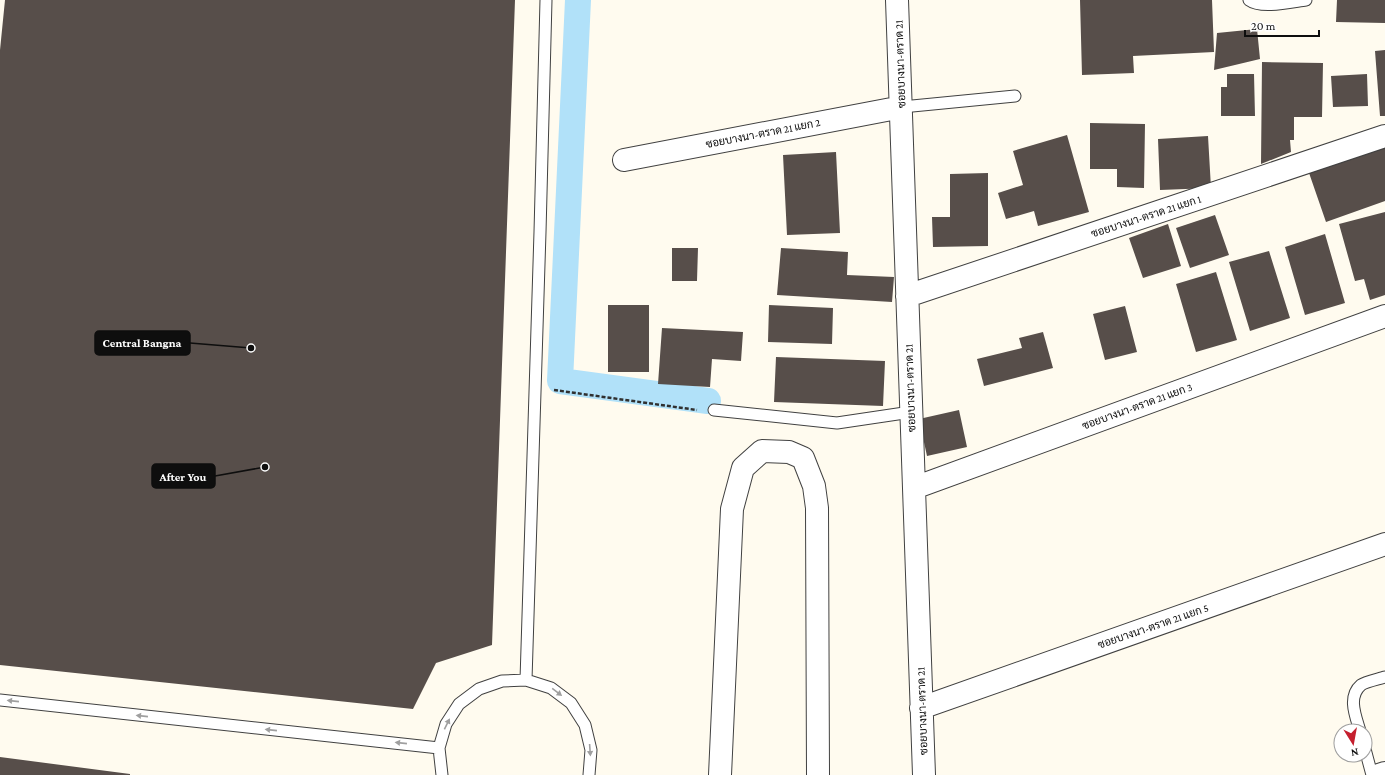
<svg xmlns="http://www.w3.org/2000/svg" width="1385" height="775" font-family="'Crimson Pro',Sarabun,serif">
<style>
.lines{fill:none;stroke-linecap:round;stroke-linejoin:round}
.canal{stroke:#b1e1f9;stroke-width:26}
.building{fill:#574e4a}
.service-casing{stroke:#414141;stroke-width:13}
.minor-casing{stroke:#414141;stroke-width:24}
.path{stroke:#303030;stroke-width:2.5;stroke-dasharray:4 2;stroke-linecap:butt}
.service{stroke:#fff;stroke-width:11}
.minor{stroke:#fff;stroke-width:22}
.oneway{fill:#9f9f9f}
.labels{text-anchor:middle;stroke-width:4;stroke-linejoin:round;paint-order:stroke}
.street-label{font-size:11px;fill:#0e0e0e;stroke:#fff}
.leader{fill:none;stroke:#0e0e0e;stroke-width:1.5}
.callout-dot{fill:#0e0e0e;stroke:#fff;stroke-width:1.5}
.callout{fill:#0e0e0e;stroke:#0e0e0e;stroke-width:1.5}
.callout-label{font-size:12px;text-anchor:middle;font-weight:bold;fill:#fff}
</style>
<rect width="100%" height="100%" fill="#fffbef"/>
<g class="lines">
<path class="canal" d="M578,0l-18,381 148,20"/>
</g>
<path class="building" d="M5,0h510l-23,645 -56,18 -23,46 -413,-44v-615z
M1080,0h132l2,52 -81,4 1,17 -52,2z
M1337,0h48v23l-49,-1z
M1257,29l3,30 -46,11 3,-37z
M1385,50v66h-5l-5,-65z
M1262,62l61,1 -1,54h-28v23h-4l1,12 -30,12z
M1227,74h27l1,42h-34v-29h6z
M1367,74l1,32 -35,1 -2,-31z
M1090,123l55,1 -1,64 -27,-1v-18h-27z
M1067,135l22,77 -51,14 -4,-15 -28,8 -8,-26 25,-8 -10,-34z
M1208,136l3,52 -51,2 -2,-51z
M1385,143v58l-59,21 -18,-52z
M836,152l4,81 -53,2 -4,-80z
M988,173v73l-55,1 -1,-30h18v-43z
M1385,212v83l-15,5 -6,-21 -9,2 -16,-57z
M1215,215l14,40 -39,13 -14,-40z
M1168,224l13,42 -38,12 -14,-40z
M1325,234l20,69 -40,12 -20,-68z
M672,248h26l-1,33h-25z
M781,248l67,4 -1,23 47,2 -2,25 -115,-7z
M1269,251l21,67 -40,13 -21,-69z
M1216,272l21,68 -41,12 -20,-68z
M608,305h41v67h-41z
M769,305l64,3 -1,36 -64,-2z
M1125,306l12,46 -32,8 -12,-46z
M662,328l81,4 -2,29 -29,-2 -2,28 -52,-3z
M1043,332l10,36 -69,18 -7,-27 45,-11 -3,-10z
M776,357l109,4 -2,45 -109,-4z
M959,410l8,37 -40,9 -8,-37z
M0,757l130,17v1h-130z"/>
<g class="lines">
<defs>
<path id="service" d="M1249,0c12,9 42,2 57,0
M902,107l113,-11
M714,410l123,13 74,-11
M526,680l14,-448 6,-232
M0,700l439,48
M1360,731c-4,-14 -13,-34 1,-46 4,-3 18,-6 24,-8
M1365,749l7,26
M442,775l-3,-27 7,-24 13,-20 20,-15 23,-8 24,-1 25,8 20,15 14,22 6,25 -2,25"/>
<path id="minor" d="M897,0l27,775
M624,160l278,-53
M907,296l478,-160
M914,488l471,-172
M921,708l464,-164
M720,775l12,-266 11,-41 19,-17 27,1 14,6 11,28 3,22 1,267
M1379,775l6,-2"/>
</defs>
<use href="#service" class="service-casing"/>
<use href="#minor" class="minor-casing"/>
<path class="path" d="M554,390l143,20"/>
<use href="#service" class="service"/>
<use href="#minor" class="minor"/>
</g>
<defs><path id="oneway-solid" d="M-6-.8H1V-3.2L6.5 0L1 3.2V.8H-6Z"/></defs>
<g class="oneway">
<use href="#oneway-solid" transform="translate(557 692) rotate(37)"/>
<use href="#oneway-solid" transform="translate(13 701) rotate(-174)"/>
<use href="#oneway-solid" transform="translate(142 716) rotate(-174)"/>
<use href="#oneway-solid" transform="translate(447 724) rotate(-64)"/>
<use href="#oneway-solid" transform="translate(271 730) rotate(-174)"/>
<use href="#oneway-solid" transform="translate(401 743) rotate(-174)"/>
<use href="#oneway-solid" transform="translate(590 750) rotate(86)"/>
</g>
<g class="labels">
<g class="street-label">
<text transform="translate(900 64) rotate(-92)" y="4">ซอยบางนา-ตราด 21</text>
<text transform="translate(763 133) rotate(-11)" y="4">ซอยบางนา-ตราด 21 แยก 2</text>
<text transform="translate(1146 216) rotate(-18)" y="4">ซอยบางนา-ตราด 21 แยก 1</text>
<text transform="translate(910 388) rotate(-92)" y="4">ซอยบางนา-ตราด 21</text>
<text transform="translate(1137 406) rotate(-20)" y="4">ซอยบางนา-ตราด 21 แยก 3</text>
<text transform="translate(1153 626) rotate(-19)" y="4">ซอยบางนา-ตราด 21 แยก 5</text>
<text transform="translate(922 711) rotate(-92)" y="4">ซอยบางนา-ตราด 21</text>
</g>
</g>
<path class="leader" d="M251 348L190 343M265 467L215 476"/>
<g class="callout-dot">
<circle cx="251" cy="348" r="4"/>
<circle cx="265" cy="467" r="4"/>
</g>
<g class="callout">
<rect x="95" y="331" width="95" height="24" rx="4"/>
<rect x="152" y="464" width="63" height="24" rx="4"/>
</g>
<g class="callout-label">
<text x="142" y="347">Central Bangna</text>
<text x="183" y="481">After You</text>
</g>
<g transform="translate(1353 743) rotate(169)"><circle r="19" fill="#ffffff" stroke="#9f9f9f"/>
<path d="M0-3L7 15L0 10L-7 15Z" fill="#c51f2e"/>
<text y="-6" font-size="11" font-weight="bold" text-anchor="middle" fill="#0e0e0e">N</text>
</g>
<path d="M1245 30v6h74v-6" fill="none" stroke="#0e0e0e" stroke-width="2"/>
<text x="1251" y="30" font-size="12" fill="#0e0e0e" stroke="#ffffff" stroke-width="3" paint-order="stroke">20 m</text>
</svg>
